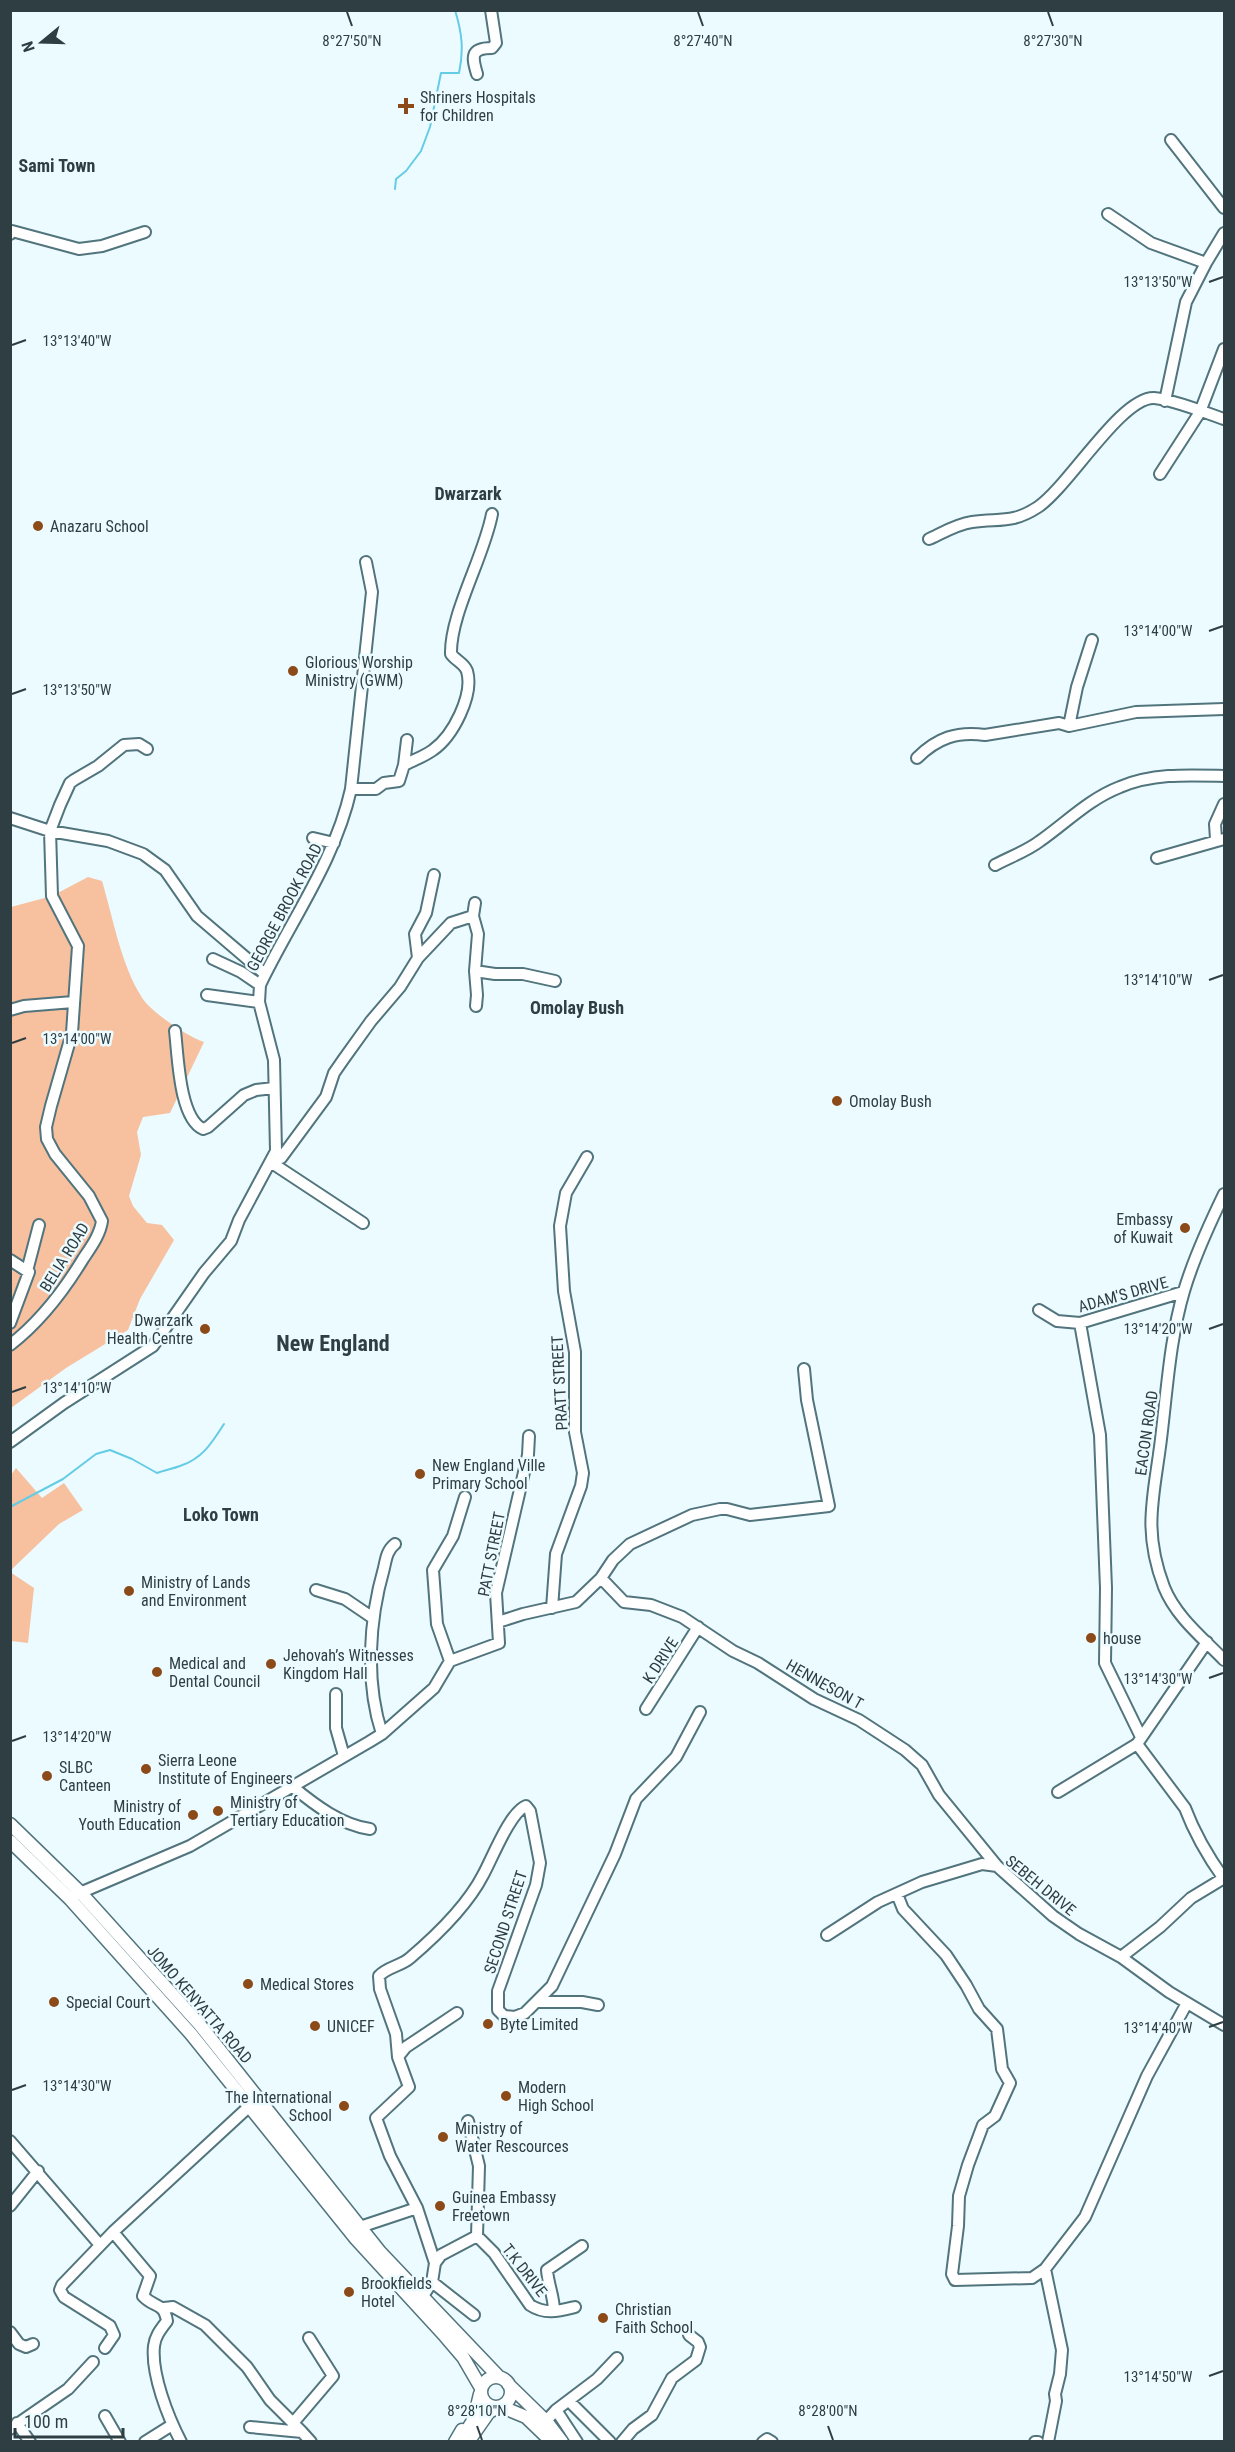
<svg xmlns="http://www.w3.org/2000/svg" width="1235" height="2452" font-family="'Roboto Condensed',sans-serif">
<style>
.green{fill:#f7c09f}
.lines{fill:none;stroke-linecap:round;stroke-linejoin:round}
.stream{stroke:#64cce4;stroke-width:2}
.minor-casing{stroke:#51747d;stroke-width:14}
.major-casing{stroke:#51747d;stroke-width:15}
.minor{stroke:#fff;stroke-width:10}
.major{stroke:#fff;stroke-width:12}
.ticks{fill:none;stroke:#2f3e42;stroke-width:2}
.poi-dot{fill:#8c4a19;stroke:#ecfbff;stroke-width:2}
.labels{text-anchor:middle;stroke-width:5;stroke-linejoin:round;paint-order:stroke}
.poi-label{font-size:16px;fill:#2f3e42;stroke:#ecfbff;text-anchor:start}
.street-label{font-size:16px;fill:#2f3e42;stroke:#ecfbff}
.neighbourhood-label{font-size:18px;font-weight:bold;fill:#2f3e42;stroke:#ecfbff}
.district-label{font-size:22px;font-weight:bold;fill:#2f3e42;stroke:#ecfbff}
.ticks-label{font-size:15px;text-anchor:middle;fill:#2f3e42;stroke:#ecfbff;stroke-width:5;stroke-linejoin:round;paint-order:stroke}
</style>
<rect width="100%" height="100%" fill="#ecfbff"/>
<path class="green" d="M88,877l14,4c11,37 19,83 39,115 8,15 47,41 63,46l-34,71 -27,4 -6,15 4,23 -12,41 4,10 14,17 15,2 12,15 -34,59 -12,31 -62,38 -55,40v-501l41,-11z
M16,1468l26,30 22,-15 19,27 -24,14 -48,46v-95z
M10,1572l24,16 -6,55 -17,-2z"/>
<g class="lines">
<path class="stream" d="M395,189l1,-10 10,-8 15,-20 9,-24 11,-54h18c5,-23 3,-40 -4,-63
M10,1507l53,-28 33,-25 14,-4 22,9 25,14c8,-3 15,-4 23,-7 22,-7 32,-23 44,-42"/>
<defs>
<path id="minor" d="M477,74c-5,-17 -7,-26 15,-26l4,-5 -5,-33
M1171,140l53,68
M1108,214l43,29 55,20 18,-30
M10,234l2,-3 67,18 23,-3 43,-14
M1165,401l21,-99 20,-39
M1160,474l40,-62 24,-63
M929,539c13,-6 28,-15 43,-17 28,-4 40,2 66,-15 31,-21 83,-110 116,-109 18,1 52,15 70,21
M1069,726l8,-39 15,-47
M917,758c20,-20 40,-27 68,-23l74,-12 10,3 67,-14 88,-3
M404,765c10,-5 21,-9 29,-15 20,-14 41,-55 34,-79 -3,-8 -11,-10 -16,-17 -1,-40 33,-97 41,-140
M351,789h25l8,-6 15,-2 5,-16 3,-25
M10,818l40,13 58,10 35,13 22,16 32,46 68,58
M313,838l21,5
M1216,839l-1,-15 9,-20
M1157,858l67,-19
M995,865c15,-8 32,-14 45,-24 27,-19 49,-42 80,-54 33,-14 69,-12 104,-11
M475,903l-2,13 5,18 -3,37 2,24 -1,11
M418,958l-3,-24 11,-21 8,-38
M213,959l28,13 19,13
M475,971l20,3h28l32,7
M207,995l52,7
M10,1010l14,-4 49,-4
M175,1031c3,24 4,87 28,98l5,-2 36,-32 12,-5 18,-2
M273,1157l8,1 45,-61 8,-24 9,-13 28,-39 29,-34 18,-29 33,-35 22,-7
M272,1163l91,60
M1224,1194c-15,31 -30,63 -40,97 -14,47 -17,99 -23,148 -7,58 -19,90 3,148 12,30 39,51 60,73
M10,1260l17,11
M1039,1310l18,11 23,2 103,-31
M10,1323l19,-51 -2,-1 12,-46
M1080,1323l20,112 6,153 -1,75 36,74
M10,1345c31,-24 53,-53 73,-86 8,-12 17,-24 19,-38l-13,-25 -34,-42 -8,-15 -1,-12 5,-21 21,-73 6,-87 -26,-50 -2,-65 10,-26 10,-22 4,-3 24,-14 26,-21 15,-1 8,5
M10,1442l54,-39 89,-57 51,-73 27,-32 8,-21 37,-69 -2,-91 -15,-58 1,-17c31,-65 75,-124 91,-196l21,-197 -6,-30
M601,1578l23,24 27,3 31,12 51,34 25,12 56,36 45,21 46,30 17,15 17,30 58,71
M316,1590l29,9 28,19
M552,1608l4,-54 25,-68 2,-13 -8,-41v-80l-11,-61 -4,-65 6,-33 21,-36
M498,1622l25,-8 53,-12 25,-24 12,-18 17,-16 62,-29 28,-6h7l23,6 79,-9 -22,-106 -3,-31
M450,1661l-13,-37 -4,-54 20,-34 12,-39
M336,1694v34l8,28
M646,1709l52,-82
M382,1734c-17,-52 -13,-114 2,-166 2,-9 3,-18 11,-24
M1137,1744l48,64c9,24 24,50 39,71
M293,1787c22,18 48,38 77,42
M1058,1792l79,-48 70,-102
M897,1894l6,15 43,46 20,30 13,24 18,20 5,40 8,14 -15,33 -12,9 -15,40 -9,31 -1,30 -6,48 3,6 77,-2 13,-9 40,-52 62,-141 40,-73
M75,1895l115,-49 179,-104 13,-8 52,-46 16,-27 49,-18 -3,-50 32,-138 1,-19
M827,1935l51,-33 44,-20 60,-18 15,2 56,50 26,18 42,23 48,35 55,33
M1121,1957l39,-30 31,-29 33,-20
M537,2002h45l16,3
M398,2057l8,-10 51,-34
M10,2141l90,104
M10,2206l28,-35
M113,2232l37,44 -7,20c11,12 21,6 24,25 -6,8 -12,15 -13,25 -3,28 14,71 27,96
M358,2232l2,-5 57,-19
M477,2236l17,17 36,52c15,10 29,6 45,2
M435,2263l-18,-55 -27,-52 -14,-38 33,-31 -11,-30 -2,-23 -16,-45 -1,-13c8,-9 22,-10 31,-18 27,-23 57,-52 73,-83 9,-16 27,-63 43,-69l4,5 10,52 -4,22 -38,106v19l6,6 11,1 10,-4 27,-27 63,-132 21,-55 40,-42 24,-45
M1045,2269l17,81 -2,24 -5,20 1,7 -8,41
M432,2282l42,33
M423,2296l9,-14 3,-19 6,-8 36,-19 2,-70 -11,-45
M164,2308l9,-1 32,18 42,42 23,33 32,32
M554,2311c0,-14 -6,-27 -7,-41l35,-24
M10,2332l9,12 7,3 7,-3
M105,2348l9,-13 -4,-9 -46,-29 -4,-7 2,-5 51,-53 141,-130
M569,2401l41,41
M556,2410l21,32
M105,2416l15,26
M546,2421l10,-11 41,-31 20,-21
M17,2423l13,19
M293,2423l40,-47 -24,-38
M250,2427l52,5 9,10
M10,2429l58,-40 25,-27
M145,2442l27,-17
M622,2442l11,-13 19,-14 20,-37 24,-18 4,-13 -2,-5 -9,-7
M763,2442l4,-3 5,3
M1035,2442h3"/>
<path id="major" d="M10,1824l70,68 120,133 180,227 118,124
M10,1841l60,58 121,135 165,205 89,97 18,21 18,31
M481 2392a15 15 0 1 1 30 0a15 15 0 1 1-30 0Z
M508,2384l38,37 16,21
M502,2407l24,10 26,25
M455,2442l7,-12 4,2 8,-13 6,-25
M468,2442l21,-30 6,-3"/>
</defs>
<use href="#minor" class="minor-casing"/>
<use href="#major" class="major-casing"/>
<use href="#minor" class="minor"/>
<use href="#major" class="major"/>
</g>
<path class="ticks" d="M347,12l5,14M698,12l5,14M1048,12l5,14M1209,282l14,-5M12,345l14,-5M1209,631l14,-5M12,694l14,-5M1209,980l14,-5M12,1043l14,-5M1209,1329l14,-5M12,1392l14,-5M1209,1678l14,-5M12,1741l14,-5M1209,2027l14,-5M12,2090l14,-5M1209,2376l14,-5M477,2426l5,14M828,2426l5,14"/>
<g class="poi-dot">
<path d="M403 97h6v6h6v6h-6v6h-6v-6h-6v-6h6z"/>
<circle cx="38" cy="526" r="6"/>
<circle cx="293" cy="671" r="6"/>
<circle cx="837" cy="1101" r="6"/>
<circle cx="1185" cy="1228" r="6"/>
<circle cx="205" cy="1329" r="6"/>
<circle cx="420" cy="1474" r="6"/>
<circle cx="129" cy="1591" r="6"/>
<circle cx="1091" cy="1638" r="6"/>
<circle cx="271" cy="1664" r="6"/>
<circle cx="157" cy="1672" r="6"/>
<circle cx="146" cy="1769" r="6"/>
<circle cx="47" cy="1776" r="6"/>
<circle cx="218" cy="1811" r="6"/>
<circle cx="193" cy="1815" r="6"/>
<circle cx="248" cy="1984" r="6"/>
<circle cx="54" cy="2002" r="6"/>
<circle cx="488" cy="2024" r="6"/>
<circle cx="315" cy="2026" r="6"/>
<circle cx="506" cy="2096" r="6"/>
<circle cx="344" cy="2106" r="6"/>
<circle cx="443" cy="2137" r="6"/>
<circle cx="440" cy="2206" r="6"/>
<circle cx="349" cy="2292" r="6"/>
<circle cx="603" cy="2318" r="6"/>
</g>
<g class="labels">
<g class="poi-label">
<text x="420" y="103">Shriners Hospitals<tspan x="420" dy="18">for Children</tspan></text>
<text x="50" y="532">Anazaru School</text>
<text x="305" y="668">Glorious Worship<tspan x="305" dy="18">Ministry (GWM)</tspan></text>
<text x="849" y="1107">Omolay Bush</text>
<text x="1173" y="1225" text-anchor="end">Embassy<tspan x="1173" dy="18">of Kuwait</tspan></text>
<text x="193" y="1326" text-anchor="end">Dwarzark<tspan x="193" dy="18">Health Centre</tspan></text>
<text x="432" y="1471">New England Ville<tspan x="432" dy="18">Primary School</tspan></text>
<text x="141" y="1588">Ministry of Lands<tspan x="141" dy="18">and Environment</tspan></text>
<text x="1103" y="1644">house</text>
<text x="283" y="1661">Jehovah’s Witnesses<tspan x="283" dy="18">Kingdom Hall</tspan></text>
<text x="169" y="1669">Medical and<tspan x="169" dy="18">Dental Council</tspan></text>
<text x="158" y="1766">Sierra Leone<tspan x="158" dy="18">Institute of Engineers</tspan></text>
<text x="59" y="1773">SLBC<tspan x="59" dy="18">Canteen</tspan></text>
<text x="230" y="1808">Ministry of<tspan x="230" dy="18">Tertiary Education</tspan></text>
<text x="181" y="1812" text-anchor="end">Ministry of<tspan x="181" dy="18">Youth Education</tspan></text>
<text x="260" y="1990">Medical Stores</text>
<text x="66" y="2008">Special Court</text>
<text x="500" y="2030">Byte Limited</text>
<text x="327" y="2032">UNICEF</text>
<text x="518" y="2093">Modern<tspan x="518" dy="18">High School</tspan></text>
<text x="332" y="2103" text-anchor="end">The International<tspan x="332" dy="18">School</tspan></text>
<text x="455" y="2134">Ministry of<tspan x="455" dy="18">Water Rescources</tspan></text>
<text x="452" y="2203">Guinea Embassy<tspan x="452" dy="18">Freetown</tspan></text>
<text x="361" y="2289">Brookfields<tspan x="361" dy="18">Hotel</tspan></text>
<text x="615" y="2315">Christian<tspan x="615" dy="18">Faith School</tspan></text>
</g>
<g class="street-label">
<text transform="translate(284 907) rotate(-62)" y="6">GEORGE BROOK ROAD</text>
<text transform="translate(64 1257) rotate(-58)" y="6">BELIA ROAD</text>
<text transform="translate(1123 1294) rotate(-16)" y="6">ADAM'S DRIVE</text>
<text transform="translate(559 1383) rotate(-93)" y="6">PRATT STREET</text>
<text transform="translate(1146 1433) rotate(-82)" y="6">EACON ROAD</text>
<text transform="translate(491 1554) rotate(-79)" y="6">PATT STREET</text>
<text transform="translate(660 1660) rotate(-57)" y="6">K DRIVE</text>
<text transform="translate(825 1684) rotate(29)" y="6">HENNESON T</text>
<text transform="translate(1041 1885) rotate(39)" y="6">SEBEH DRIVE</text>
<text transform="translate(505 1922) rotate(-72)" y="6">SECOND STREET</text>
<text transform="translate(200 2004) rotate(49)" y="6">JOMO KENYATTA ROAD</text>
<text transform="translate(525 2270) rotate(52)" y="6">T.K DRIVE</text>
</g>
<g class="neighbourhood-label">
<text x="57" y="172">Sami Town</text>
<text x="468" y="500">Dwarzark</text>
<text x="577" y="1014">Omolay Bush</text>
<text x="221" y="1521">Loko Town</text>
</g>
<g class="district-label">
<text x="333" y="1351">New England</text>
</g>
</g>
<g class="ticks-label">
<text x="352" y="46">8°27'50"N</text>
<text x="703" y="46">8°27'40"N</text>
<text x="1053" y="46">8°27'30"N</text>
<text x="1158" y="287">13°13'50"W</text>
<text x="77" y="346">13°13'40"W</text>
<text x="1158" y="636">13°14'00"W</text>
<text x="77" y="695">13°13'50"W</text>
<text x="1158" y="985">13°14'10"W</text>
<text x="77" y="1044">13°14'00"W</text>
<text x="1158" y="1334">13°14'20"W</text>
<text x="77" y="1393">13°14'10"W</text>
<text x="1158" y="1684">13°14'30"W</text>
<text x="77" y="1742">13°14'20"W</text>
<text x="1158" y="2033">13°14'40"W</text>
<text x="77" y="2091">13°14'30"W</text>
<text x="1158" y="2382">13°14'50"W</text>
<text x="477" y="2416">8°28'10"N</text>
<text x="828" y="2416">8°28'00"N</text>
</g>
<rect width="1235" height="2452" fill="none" stroke="#2f3e42" stroke-width="24"/>
<g transform="translate(42 42) rotate(251)" stroke="#ecfbff" stroke-width="4.5" paint-order="stroke">
<path d="M0-4.5L10 22L0 15L-10 22Z" fill="#2f3e42"/>
<text y="-9" font-size="16" font-weight="bold" text-anchor="middle" fill="#2f3e42">N</text>
</g>
<path d="M15 2428v9h108v-9" fill="none" stroke="#2f3e42" stroke-width="3"/>
<text x="24" y="2428" font-size="18" fill="#2f3e42" stroke="#ecfbff" stroke-width="4.5" paint-order="stroke">100 m</text>
</svg>
